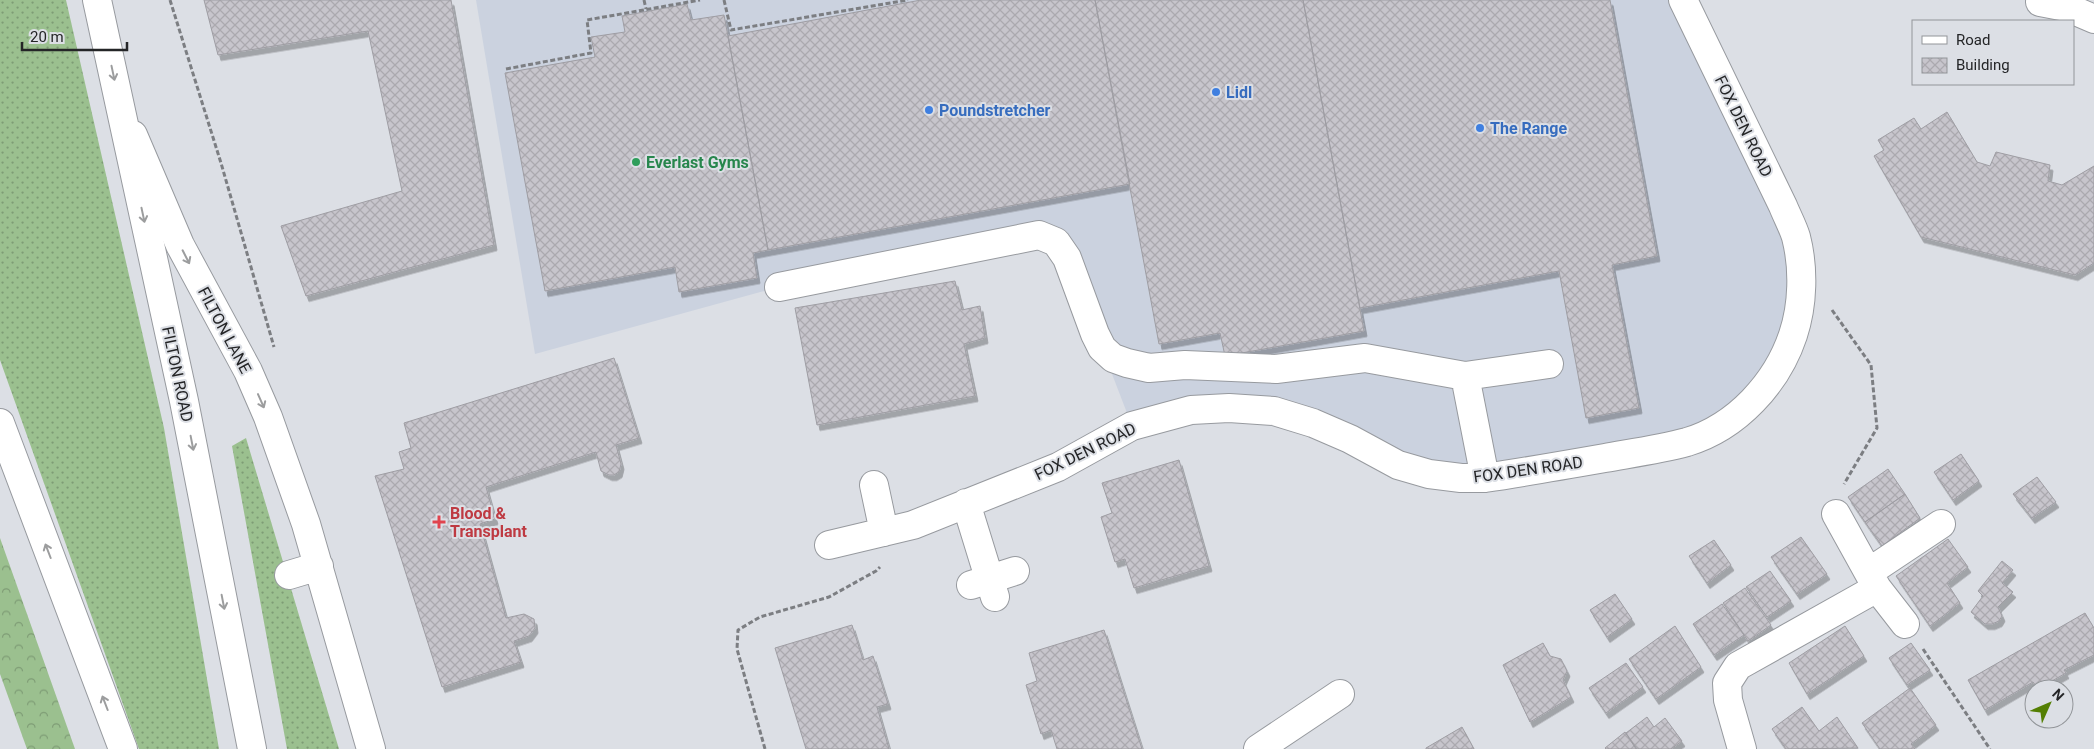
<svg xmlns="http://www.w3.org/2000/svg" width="2094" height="749" font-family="Roboto,sans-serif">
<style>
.built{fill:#cbd2df}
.grass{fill:url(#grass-dots)}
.forest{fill:url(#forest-crowns)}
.building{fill:url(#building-cross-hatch);stroke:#9e9da3;filter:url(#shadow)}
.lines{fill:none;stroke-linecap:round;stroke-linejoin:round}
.minor-casing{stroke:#979a9f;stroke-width:30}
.major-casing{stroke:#979a9f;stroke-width:30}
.path{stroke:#7c7e82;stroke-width:3;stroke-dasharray:5 2.5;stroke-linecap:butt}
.minor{stroke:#fff;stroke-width:28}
.major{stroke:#fff;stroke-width:28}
.oneway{stroke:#9c9d9e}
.shop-dot{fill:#3f7fe0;stroke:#dcdfe5;stroke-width:2}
.leisure-dot{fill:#2e9e5b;stroke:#dcdfe5;stroke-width:2}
.health-dot{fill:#e0444e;stroke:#dcdfe5;stroke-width:2}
.labels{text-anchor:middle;stroke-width:4;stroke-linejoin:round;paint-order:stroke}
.shop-label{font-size:16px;font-weight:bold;fill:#366cbe;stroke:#dcdfe5;text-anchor:start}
.street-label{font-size:16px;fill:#242527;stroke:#dcdfe5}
.leisure-label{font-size:16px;font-weight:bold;fill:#27864d;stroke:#dcdfe5;text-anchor:start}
.health-label{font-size:16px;font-weight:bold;fill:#be3a42;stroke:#dcdfe5;text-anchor:start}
</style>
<defs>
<pattern id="grass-dots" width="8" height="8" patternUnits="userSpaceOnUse" patternTransform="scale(1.25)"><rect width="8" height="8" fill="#9bc08f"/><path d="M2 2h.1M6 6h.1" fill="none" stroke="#7e9c75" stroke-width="1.8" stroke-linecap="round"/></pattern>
<pattern id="forest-crowns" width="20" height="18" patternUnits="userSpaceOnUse" patternTransform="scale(1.25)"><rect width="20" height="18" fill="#9bc08f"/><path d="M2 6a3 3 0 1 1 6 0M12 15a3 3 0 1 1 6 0" fill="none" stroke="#7e9c75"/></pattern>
<pattern id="building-cross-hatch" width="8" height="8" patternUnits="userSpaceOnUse" patternTransform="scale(1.25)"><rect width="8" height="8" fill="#c7c5cc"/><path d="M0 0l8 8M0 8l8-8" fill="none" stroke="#aba9af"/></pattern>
<filter id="shadow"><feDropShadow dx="3" dy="5.5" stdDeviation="0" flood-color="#0004"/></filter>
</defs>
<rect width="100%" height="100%" fill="#dcdfe5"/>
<path class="built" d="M476,0h1207l100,206 16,107 -71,108 -267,57 -187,-67 -142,15 -30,-78 -46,-106 -277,45 -244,67z"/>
<path class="grass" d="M0,0h66l98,428 55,321h-80l-139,-389z
M246,438l93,311h-52l-55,-303z"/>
<path class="forest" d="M0,538l75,211h-48l-27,-75z"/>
<path class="building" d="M204,0h247l43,245 -188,51 -25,-70 121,-35 -34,-160 -150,24z
M921,0h174l35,184 -362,66 -40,-214z
M1095,0h208l61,331 -139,25 -5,-23 -61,11z
M1303,0h307l47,256 -45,9 27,143 -53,10 -27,-147 -199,37z
M687,4l4,16 33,-5 44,235 -15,3 4,25 -78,14 -4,-25 -130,24 -40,-218 90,-16 -4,-20 34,-5 -3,-16z
M1947,112l30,50 13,4 6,-14 54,13 -2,16 14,4 32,-19v97l-19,12 -154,-38 -47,-81 10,-6 -6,-10 36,-22 7,11z
M955,281l7,29 18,-4 5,32 -21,6 11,52 -158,29 -22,-117z
M614,358l25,80 -23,7 5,19 -2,8 -5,3h-5l-8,-4 -5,-19 -110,35 9,32 -15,5 26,94 18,-4 10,5 1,9 -6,8 -15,5 7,21 -79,25 -67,-211 29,-7 -5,-17 12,-4 -7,-25z
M1961,454l18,27 -26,19 -19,-28z
M1179,460l30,106 -75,22 -9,-29 -10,3 -14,-45 11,-4 -10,-30z
M1888,469l17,25 -40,28 -17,-25z
M2037,477l19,25 -24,16 -19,-24z
M1905,494l15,24 -38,28 -17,-24z
M1801,537l26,37 -30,20 -26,-37z
M1948,539l20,28 -21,16 13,20 -30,23 -34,-50z
M1714,540l17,25 -24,18 -18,-27z
M2002,561l11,9 -11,13 11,9 -15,15 4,9 -3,5 -7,3h-7l-14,-12 12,-16 -5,-5z
M1770,571l21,30 -24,16 -21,-30z
M1745,588l26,37 -23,16 -25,-38z
M1615,594l17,25 -25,18 -17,-27z
M1722,604l22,31 -30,20 -21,-31z
M2085,613l9,15v27l-30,15 2,3 -28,16 -5,-7 -48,28 -17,-30z
M852,625l11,35 10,-4 15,48 -11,3 12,42h-83l-31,-101z
M1675,626l26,41 -45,32 -27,-40z
M1845,626l19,30 -57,38 -18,-31z
M1104,630l38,119h-85l-6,-19 -10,4 -15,-49 11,-4 -8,-28z
M1543,643l7,13 11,3 6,12 -4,9 8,17 -41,25 -27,-57z
M1911,643l19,27 -23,15 -18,-27z
M1626,663l17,24 -37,26 -17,-25z
M1910,688l26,37 -25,19 4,5h-35l-18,-26z
M1802,707l17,24 18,-14 21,31 -72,1 -14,-20z
M1647,717l7,10 11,-9 17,23 -11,8h-34l-11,-16z
M1462,727l12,22h-48v-1z
M1625,732l11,17h-30l-1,-1z"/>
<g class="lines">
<defs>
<path id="minor" d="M2040,2l26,5 28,12
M133,135l47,110 68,126 20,46 38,107 65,225
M779,287l260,-52 17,7 11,16 28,76 7,14 11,10 14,5 22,5 36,-3 91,4 89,-11 100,18 84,-12
M1465,376l20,102
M874,485l10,47
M966,503l29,94
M1836,514l41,74 28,36
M829,545l84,-20 145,-58 74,-41 59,-16 38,-2 45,3 39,12 37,16 48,26 31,9 32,4h24c40,-6 80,-13 120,-20 28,-5 56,-9 82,-16 50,-15 90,-59 106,-107 10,-30 11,-67 3,-98 -3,-10 -9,-21 -13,-31l-100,-206
M1869,572l72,-48
M289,575l30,-9
M971,585l44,-14
M1258,749l82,-55
M1742,749l-14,-49 -1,-17 11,-17 139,-78"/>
<path id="major" d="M97,0l87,401 68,348
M0,423l123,326"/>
</defs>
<use href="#minor" class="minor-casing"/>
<use href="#major" class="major-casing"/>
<path class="path" d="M170,0l51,163 53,184
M644,0l2,9
M724,0l7,30 177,-30
M506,69l85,-16 -4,-33 113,-20
M1832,310l39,55 6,63 -33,56
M1923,649l67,100
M765,749l-28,-100 1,-19 22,-13 69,-20 47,-26 4,-4"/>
<use href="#minor" class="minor"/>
<use href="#major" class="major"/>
</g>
<defs><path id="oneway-shaft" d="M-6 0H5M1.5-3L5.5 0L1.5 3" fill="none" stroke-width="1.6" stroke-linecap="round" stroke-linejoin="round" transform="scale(1.25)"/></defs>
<g class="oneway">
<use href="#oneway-shaft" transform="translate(113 73) rotate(78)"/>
<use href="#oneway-shaft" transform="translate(143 215) rotate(78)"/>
<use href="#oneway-shaft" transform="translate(186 257) rotate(63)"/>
<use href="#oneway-shaft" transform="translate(261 401) rotate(66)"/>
<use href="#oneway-shaft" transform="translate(192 443) rotate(79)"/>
<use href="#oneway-shaft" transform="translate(48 551) rotate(-111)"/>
<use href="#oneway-shaft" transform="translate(223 602) rotate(79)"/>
<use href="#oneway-shaft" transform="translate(105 703) rotate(-111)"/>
</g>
<g class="shop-dot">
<circle cx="1216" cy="92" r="5"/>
<circle cx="929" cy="110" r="5"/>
<circle cx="1480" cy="128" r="5"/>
</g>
<circle class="leisure-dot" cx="636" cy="162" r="5"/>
<path class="health-dot" d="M436.5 514.5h5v5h5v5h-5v5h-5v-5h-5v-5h5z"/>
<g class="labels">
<g class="shop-label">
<text x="1226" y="98">Lidl</text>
<text x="939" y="116">Poundstretcher</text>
<text x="1490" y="134">The Range</text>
</g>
<g class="street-label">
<text transform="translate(1744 126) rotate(64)" y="6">FOX DEN ROAD</text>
<text transform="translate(225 330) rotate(62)" y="6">FILTON LANE</text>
<text transform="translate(178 374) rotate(78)" y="6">FILTON ROAD</text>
<text transform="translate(1085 451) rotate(-26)" y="6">FOX DEN ROAD</text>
<text transform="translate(1528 469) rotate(-8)" y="6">FOX DEN ROAD</text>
</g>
<g class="leisure-label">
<text x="646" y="168">Everlast Gyms</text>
</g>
<g class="health-label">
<text x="450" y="519">Blood &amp;<tspan x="450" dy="18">Transplant</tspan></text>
</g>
</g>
<rect x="1912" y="20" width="162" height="65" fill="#dcdfe5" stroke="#929599"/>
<rect x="1922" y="36" width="25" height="8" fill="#ffffff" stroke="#929599"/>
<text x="1956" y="45" font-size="15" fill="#242527">Road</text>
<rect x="1922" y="58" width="25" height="15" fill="url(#building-cross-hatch)" stroke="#929599"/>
<text x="1956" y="70" font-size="15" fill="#242527">Building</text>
<g transform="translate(2049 704) rotate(45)"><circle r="24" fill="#dcdfe5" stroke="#929599"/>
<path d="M0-4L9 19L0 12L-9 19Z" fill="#547f03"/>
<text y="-8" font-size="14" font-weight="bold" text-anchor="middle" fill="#242527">N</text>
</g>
<path d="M22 42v8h105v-8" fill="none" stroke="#242527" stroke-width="2.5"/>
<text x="30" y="42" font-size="15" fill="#242527" stroke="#dcdfe5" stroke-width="4" paint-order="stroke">20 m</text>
</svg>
